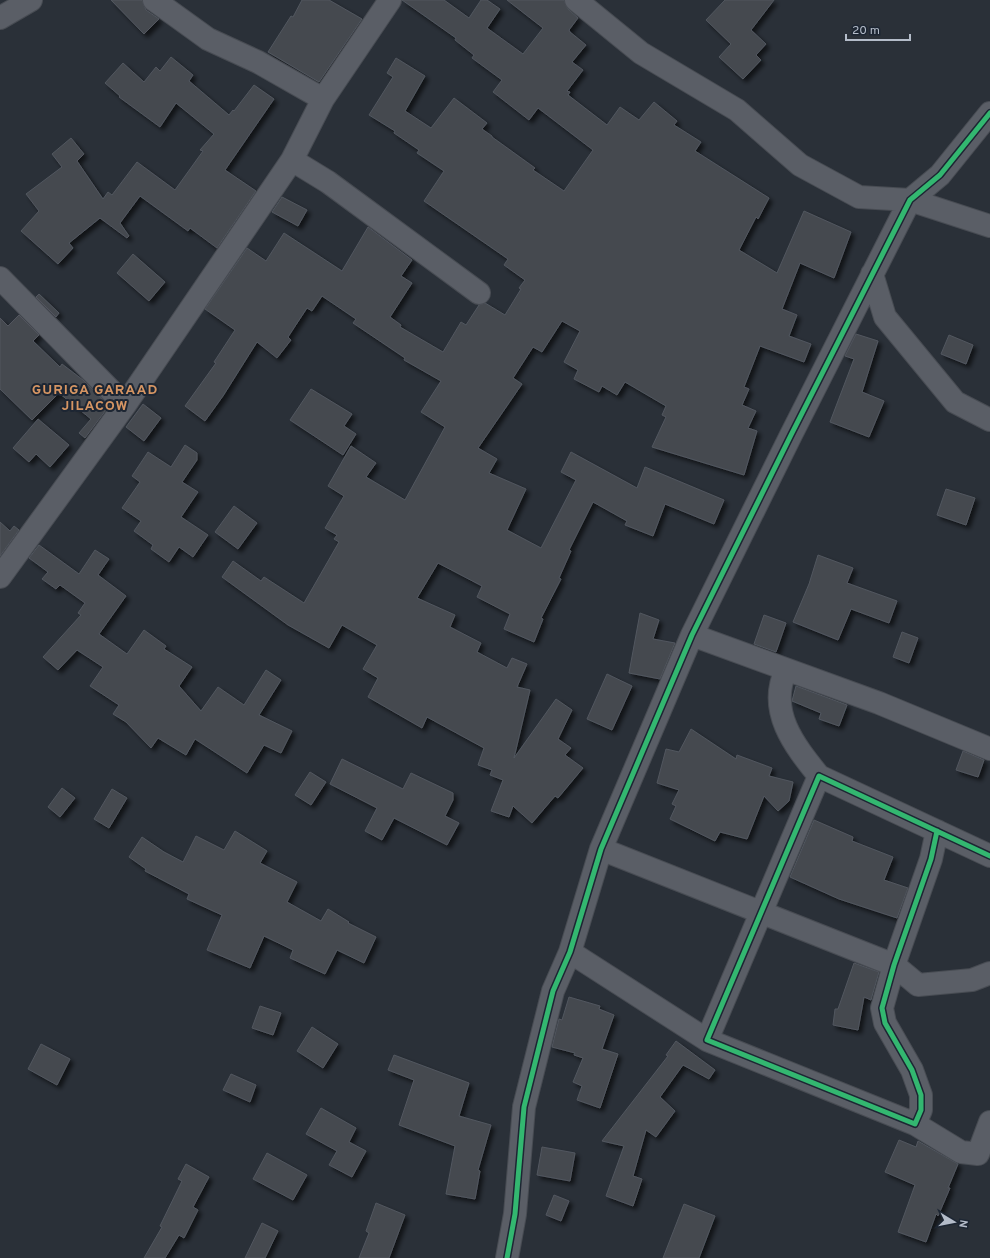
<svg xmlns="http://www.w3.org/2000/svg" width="990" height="1258" font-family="Overpass,sans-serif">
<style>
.building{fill:#444950;stroke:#52575f;filter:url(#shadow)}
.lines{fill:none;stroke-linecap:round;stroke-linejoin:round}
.minor-casing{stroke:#484c53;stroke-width:24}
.minor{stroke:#5a5e66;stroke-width:22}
.cycleway-casing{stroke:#1d2633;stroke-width:8}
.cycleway{stroke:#33b770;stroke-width:5}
.labels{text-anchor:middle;stroke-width:4;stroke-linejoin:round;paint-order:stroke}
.district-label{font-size:14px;font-weight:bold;letter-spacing:1px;fill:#d59563;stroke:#1d2633}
</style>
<defs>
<filter id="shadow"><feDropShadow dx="3.5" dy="3.5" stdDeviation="2" flood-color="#0009"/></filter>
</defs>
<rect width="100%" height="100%" fill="#2a3038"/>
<path class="building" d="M111,0h31l4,10 13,9 -15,15z
M302,0h27l33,19 -43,63 -51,-30 23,-36 2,1z
M402,0h42l25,18 12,-18h6l13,9 -13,19 36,26 20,-26 -36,-28h57l4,9 10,9 -9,12 1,2 16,13 -14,17 11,8 -16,21 3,1 -2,3 39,30 13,-18 19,13 15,-18 23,19 -3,4 27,17 -6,9 74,47 -11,21 -2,-2 -17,33 38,23 27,-62 47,21 -17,46 -34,-15 -18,46 15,6 -8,21 22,8 -7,18 -44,-16 -16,41 5,2 -7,16 14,6 -8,17 9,3 -13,44 -92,-28 14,-30 -4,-2 4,-9 -41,-24 -8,13 -15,-9 -3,6 -25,-13 4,-9 -14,-8 16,-31 -18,-10 -20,31 -9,-5 -20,31 9,6 -44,64 19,11 -8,14 37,16 -19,41 34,18 35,-68 -15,-8 10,-20 66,36 8,-21 79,33 -10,24 -49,-20 -12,32 -28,-11 2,-4 -34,-19 -24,48 2,1 -12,27 2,1 -20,39 2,1 -9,23 -30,-13 6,-15 -33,-17 5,-11 -44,-23 -21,35 38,17 -5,12 31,16 -4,9 30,16 5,-10 15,6 -10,23 13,3 -16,68 42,-59 16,11 -14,29 13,9 -6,7 18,13 -25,30 -3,-2 -23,27 -19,-17 -4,11 -18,-6 12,-31 -13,-5 2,-5 -14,-5 6,-17 -57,-31 -5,11 -54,-31 10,-19 -15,-9 14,-24 -35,-20 -13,23 -41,-23 -66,-48 11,-16 28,20 3,-4 40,26 35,-61 -5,-3 3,-4 -12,-7 19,-32 -16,-10 23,-40 25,17 -10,14 39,23 40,-73 -24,-15 20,-31 -37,-21 1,-2 -52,-35 3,-4 -34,-23 -10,15 -5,-3 -19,29 3,3 -14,18 -20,-16 -34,54 -18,25 -20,-15 31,-43 -2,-1 21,-32 -30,-21 42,-61 19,13 18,-28 58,38 26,-44 44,33 -11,16 11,7 -22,34 11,8 -1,2 43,25 18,-30 5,3 13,-20 6,-2 20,12 16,-26 -2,-1 6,-8 -21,-15 4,-6 -84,-58 20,-30 -27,-18 2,-3 -25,-17 1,-2 -26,-16 24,-38 -6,-4 9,-15 29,18 -20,35 26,17 23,-30 33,25 -5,6 10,7v1l43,31 -2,2 31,21 29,-41 -55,-42 -9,12 -36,-28 9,-12 -30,-22 2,-3 -19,-15 1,-2z
M725,0h49l-23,30 15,14 -10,11 5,5 -18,19 -24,-22 12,-13 -25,-24z
M171,57l22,18 -4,6 40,34 4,-5 1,1 20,-26 20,14 -49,71 31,21 -39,57 -27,-20 -2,3 -48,-35 -20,27 9,13 -2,2 -27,-20 -31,25 4,5 -15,16 -37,-33 18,-20 -13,-17 36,-27 -10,-13 19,-16 13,16 -7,7 26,38 5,-7 4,3 25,-33 38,28 28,-39 -3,-1 14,-16 -38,-31 -16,24 -41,-30 1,-1 -15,-13 18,-20 21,19 12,-15 4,4z
M282,197l25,13 -9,16 -26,-14z
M133,254l32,28 -16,19 -32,-28z
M39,294l20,19 -3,4 -20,-20z
M19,315l20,20 -6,6 27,26 2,-3 21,16 26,26 -24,32 -6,-5 12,-14 -32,-26 -27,27 -32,-31v-71l8,8z
M856,334l22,7 -16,51 22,9 -15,36 -39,-15 24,-63 -9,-3z
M949,335l24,10 -7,19 -25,-10z
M311,389l41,25 -8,12 12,8 -13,21 -53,-35z
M143,404l18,14 -17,23 -18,-14z
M38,419l31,26 -19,22 -14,-13 -7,8 -16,-14z
M185,445l12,8v7l-15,22 16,10 -17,25 27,18 -15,22 -14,-10 -10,15 -18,-13 2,-4 -19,-14 7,-10 -19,-13 18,-26 -8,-6 16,-24 23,15z
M946,489l29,9 -9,27 -29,-10z
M234,506l23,17 -19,26 -23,-17z
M0,522l10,9 4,-5 5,4 -19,26z
M39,545l40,29 16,-24 14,9 -11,16 28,21 -27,38 28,20 17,-24 22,16 -2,3 28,18 -13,19 22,25 17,-24 26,18 22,-35 15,10 -22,35 33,16 -11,22 -17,-8 -17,28 -52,-34 -9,16 -28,-17 -7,10 -25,-26 -13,-8 6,-9 -29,-19 13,-19 -26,-17 -19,20 -15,-13 38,-42 -3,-2 7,-10 -25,-18 -4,4 -14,-10 6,-7 -19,-14z
M818,555l35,13 -6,15 50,18 -8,22 -38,-14 -13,31 -45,-18 16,-38z
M640,613l19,7 -6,19 22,4 -15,36 -31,-6z
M764,615l22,8 -10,29 -22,-8z
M902,632l16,6 -9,25 -16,-6z
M607,674l25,12 -20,44 -25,-11z
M796,686l51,19 -8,21 -20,-7 2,-6 -29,-12z
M691,729l45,30 1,-4 35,13 -3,8 24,6 -4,19 -11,10 -14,-15 -17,43 -27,-7 -5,9 -45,-22 6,-13 -4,-2 7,-14 -22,-7 9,-34 13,3z
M963,751l21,9 -6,17 -22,-7z
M342,759l61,30 8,-16 42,20v7l-8,16 14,7 -12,22 -53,-27 -12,22 -17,-9 12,-23 -47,-24z
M310,772l16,10 -15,23 -16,-10z
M62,788l13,10 -15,19 -12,-10z
M112,789l15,9 -18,30 -15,-9z
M814,820l39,17 -1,4 41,16 -9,23 24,8 -11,30 -58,-19 -49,-22z
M235,831l32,20 -7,12 37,19 -10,20 34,19 7,-12 21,13 -1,1 28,14 -12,26 -27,-13 -12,24 -35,-16 3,-8 -29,-14 -14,32 -43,-18 15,-35 -35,-16 2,-5 -44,-23 1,-2 -17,-12 13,-20 22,15 19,10 13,-26 28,14z
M854,963l25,9 -8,28 -7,-3 -6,33 -25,-5 2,-16h3z
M569,997l31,9 -1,3 15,6 -12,34 16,5 -18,54 -23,-8 5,-14 -9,-4 10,-24 -9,-3 1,-2 -23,-6 7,-28 3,1z
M260,1006l21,7 -8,22 -21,-7z
M312,1027l26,17 -15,24 -26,-17z
M676,1041l39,29 -6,9 -26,-14 -23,32 15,14 -19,26 -10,-7 -13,46 9,3 -9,27 -27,-10 18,-50 -22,-5 66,-85 -2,-1z
M41,1044l29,15 -13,26 -29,-16z
M394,1055l75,28 -10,33 32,9 -13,45 2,1 -5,28 -29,-5 9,-48 -56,-21 15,-45 -26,-10z
M231,1074l25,11 -6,17 -27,-12z
M321,1108l35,20 -7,14 17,9 -14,26 -23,-12 8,-14 -31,-17z
M899,1140l17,7 2,-6 40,23 -10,24h2l-12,28 -2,-2 -10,28 -28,-10 17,-47 -30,-13z
M542,1147l33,6 -5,28 -33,-6z
M267,1153l40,22 -14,25 -40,-21z
M186,1164l23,13 -16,30 5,3 -14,28 -5,-3 -14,23h-21l18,-31 -2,-1 22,-45 -4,-2z
M554,1195l15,6 -8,20 -15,-6z
M376,1203l29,12 -16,43h-30l10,-25 -3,-2z
M684,1204l31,12 -16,42h-36z
M262,1223l16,8 -13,27h-20z"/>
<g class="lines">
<defs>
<path id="minor" d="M154,0l54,39 50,23 65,37
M576,0l65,53 96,57 63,55 59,32 51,3 80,26
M0,18l31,-18
M292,160l36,22 151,111
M872,274l13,43 70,85 35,18
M0,278l125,127
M0,577l125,-172 167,-245 31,-61 67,-99
M692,635l187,68 111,46
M786,670c-19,41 8,75 33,106
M937,831l-6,28 -37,106 -12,43 3,15 27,47 9,25v15l-6,14 -208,-84 112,-264 171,80
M601,849l293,116 24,20 54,-5 18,-7
M570,952l137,88
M915,1124l46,28 17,2 12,-32
M507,1258l8,-44 9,-107 29,-116 17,-39 31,-103 91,-214 99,-200 119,-235 30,-25 50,-62"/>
</defs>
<use href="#minor" class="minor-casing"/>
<use href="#minor" class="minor"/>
<defs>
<path id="cycleway" d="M937,831l-6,28 -37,106 -12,43 3,15 27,47 9,25v15l-6,14 -208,-84 112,-264 171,80
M507,1258l8,-44 9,-107 29,-116 17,-39 31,-103 91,-214 99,-200 119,-235 30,-25 50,-62"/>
</defs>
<use href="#cycleway" class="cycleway-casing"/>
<use href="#cycleway" class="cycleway"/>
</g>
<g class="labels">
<g class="district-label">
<text x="95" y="394">GURIGA GARAAD<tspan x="95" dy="16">JILACOW</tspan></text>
</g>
</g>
<g transform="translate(954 1222) rotate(100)" stroke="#1d2633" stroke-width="3" paint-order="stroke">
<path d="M0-3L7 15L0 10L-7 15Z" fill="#b4bcc9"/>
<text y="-6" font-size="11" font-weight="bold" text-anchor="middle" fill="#b4bcc9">N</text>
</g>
<path d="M846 34v6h64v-6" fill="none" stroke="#b4bcc9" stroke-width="2"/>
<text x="852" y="34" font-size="12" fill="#b4bcc9" stroke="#1d2633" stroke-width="3" paint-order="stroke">20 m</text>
</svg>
